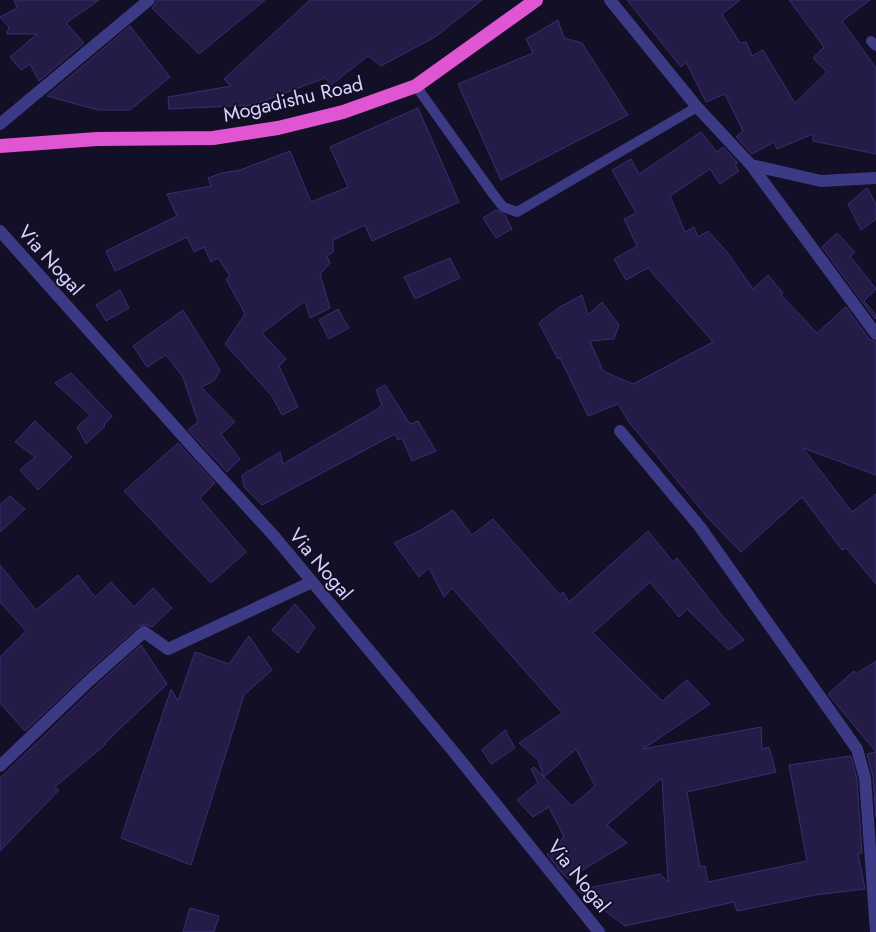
<svg xmlns="http://www.w3.org/2000/svg" width="876" height="932" font-family="Jost,sans-serif">
<style>
.building{fill:#241b47;stroke:#3b2d73;fill-rule:evenodd}
.lines{fill:none;stroke-linecap:round;stroke-linejoin:round}
.service{stroke:#3d3a85;stroke-width:10}
.minor{stroke:#3d3a85;stroke-width:12}
.tertiary{stroke:#3d3a85;stroke-width:12}
.trunk{stroke:#e055d1;stroke-width:14}
.labels{text-anchor:middle;stroke-width:4;stroke-linejoin:round;paint-order:stroke}
.street-label{font-size:20px;fill:#d9d4ff;stroke:#130f26}
</style>
<rect width="100%" height="100%" fill="#130f26"/>
<path class="building" d="M14,0h85l-33,23 18,20 -45,38 -9,-17 -9,6 -11,-13 27,-23h-30l2,-7 -9,-10 17,-9z
M157,0h108l-66,54 -47,-46 4,-5z
M310,0h172l-47,37 -54,29 -13,-10 -37,29 -6,-7 -72,27 -84,4 -1,-12 63,-11 -7,-7z
M627,0h113l-18,14 18,29 6,-1 6,14 11,-6 32,53 32,-31 -14,-14 11,-11 -35,-47h81l-28,21 34,47v86l-63,-13v-7l-36,15 -3,-7 -22,12 -16,-17 7,-6 -18,-37 -19,8 -20,-40 -5,5z
M558,20l6,18 18,5 46,72 -127,65 -43,-96 75,-31 -7,-14z
M130,26l40,51 -40,33h-32l-51,-14z
M418,108l41,94 -87,39 -7,-16 -32,15v12l-6,4 3,7 -10,11 10,34 -20,10 -5,-17 -43,32 24,26 -7,7 19,41 -16,8 -10,-19 -47,-52 20,-30 -19,-35 4,-3 -12,-18 -7,4 -7,-15 -10,5 -7,-15 -72,34 -9,-20 71,-35 -10,-22 44,-8 -3,-8 14,-5 18,-3 50,-19 21,51 37,-15 -18,-40z
M701,132l16,20 6,-5 15,16 -3,1 4,7 -19,13 -10,-15 -40,27 15,36 9,-5 4,10 10,-6 19,21 26,37 15,-14 15,18 -2,2 36,38 29,-26 23,32 7,3v133l-73,-27 49,64 24,-18v90l-30,-36 -4,2 -40,-53 -61,55 -33,-34 -80,-97 -10,-17 -30,12 -28,-58 -2,1 -19,-36 19,-15 24,-13 6,20 14,-13 17,23 -5,14 -24,2 13,30 30,13 80,-42 -65,-74 -22,12 -12,-21 23,-13 -13,-27 12,-6 -24,-43 19,-11 8,15z
M867,188l9,16v15l-15,11 -13,-26z
M496,210l9,5 7,14 -16,9 -13,-20z
M837,233l18,19 -5,4 26,33 -12,12 12,14 -1,4 -53,-72z
M450,258l10,20 -45,21 -11,-22z
M120,290l9,18 -23,13 -10,-16z
M338,309l11,19 -20,11 -10,-19z
M183,310l37,60 -6,11 -13,6 34,35 -14,12 19,25 -13,13 -39,-42 10,-8 -15,-45 -17,-22 -19,12 -14,-21z
M71,373l41,43 -8,9 1,1 -19,18 -9,-17 13,-12 -35,-32z
M385,385l25,39 8,-3 18,30 -24,10 -10,-23 -4,2 -3,-6 -133,71 -18,-18 -2,-12 38,-23 3,12 93,-54 6,-5 -6,-15z
M35,421l37,36 -34,33 -18,-20 15,-13 -20,-15z
M178,443l37,40 -15,15 46,54 -35,31 -87,-92z
M10,496l15,13 -25,23v-27z
M453,510l19,25 21,-16 67,76 3,-3 6,10 79,-71 25,31 4,-4 48,61 19,21 -15,10 -42,-41 -8,8 -29,-35 -57,51 69,68 25,-21 23,24 -67,45 118,-22 1,22 7,-2 7,25 -89,20 13,75 5,-1 3,16 99,-21 -18,-96 62,-9 6,23 5,74h-4l7,36 -50,6 -78,16 -3,-9 -109,24 -48,-36 83,-16 8,8 -6,-104 -55,47 20,18 -59,36 -8,-8 -13,-17 17,-17 -15,-30 -16,10 -16,-17 21,-17 -7,-14 3,-2 10,10 -6,-17 -19,-17 43,-30 -110,-125 -8,9 -15,-29 -10,9 -25,-34 27,-13zM576,749l19,37 -23,20 -28,-29z
M0,565l36,45 42,-35 17,22 16,-15 23,25 19,-19 19,20 -20,19 -7,-3 -6,2 -54,48 -60,57 -25,-28v-46l26,-26 -26,-29z
M295,604l20,23 -17,26 -26,-23z
M249,636l23,34 -28,25 -53,170 -70,-27 50,-149 7,12 17,-49 34,12z
M141,645l26,39 -62,59 1,1 -51,43 4,3 -59,61v-73l96,-92z
M876,661v91l-48,-58 26,-23 2,3z
M505,730l10,18 -24,16 -9,-14z
M876,752v66l-3,-41 -6,-23z
M190,908l29,8 -5,16h-31z"/>
<g class="lines">
<path class="service" d="M871,41l5,5
M416,86l77,108 10,13 14,5 180,-105"/>
<path class="minor" d="M0,124l149,-124
M0,231l199,223 75,82 179,215 146,181
M620,431l80,96 157,222 8,29 11,154
M0,766l90,-86 54,-48 24,17 144,-67"/>
<path class="tertiary" d="M610,0l87,107 54,58 125,169
M751,165l70,16 55,-3"/>
<path class="trunk" d="M0,146l97,-7 116,-1 65,-10 65,-16 73,-26 120,-86"/>
</g>
<g class="labels">
<g class="street-label">
<text transform="translate(293 99) rotate(-13)" y="7">Mogadishu Road</text>
<text transform="translate(51 260) rotate(48)" y="7">Via Nogal</text>
<text transform="translate(321 564) rotate(50)" y="7">Via Nogal</text>
<text transform="translate(579 876) rotate(51)" y="7">Via Nogal</text>
</g>
</g>
</svg>
